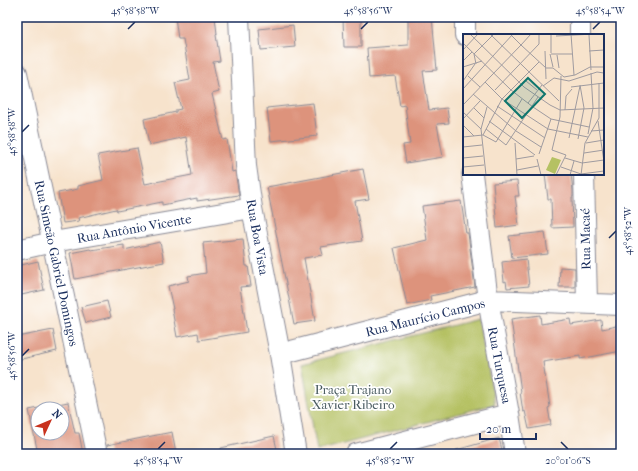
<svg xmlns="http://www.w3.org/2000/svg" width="638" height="471" font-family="'IM FELL French Canon',serif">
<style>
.green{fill:#b5c163;stroke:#687860}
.building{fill:#dd937b;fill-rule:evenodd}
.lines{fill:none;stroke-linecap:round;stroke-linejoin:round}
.street-casing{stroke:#898995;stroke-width:22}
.street{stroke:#fff;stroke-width:20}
.ticks{fill:none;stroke:#1b2f5e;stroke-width:1.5}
.labels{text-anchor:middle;stroke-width:3.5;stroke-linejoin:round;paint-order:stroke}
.street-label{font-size:13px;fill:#1b2f5e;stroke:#fff}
.park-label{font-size:13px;fill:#495b60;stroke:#fff}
.inset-road{fill:none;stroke:#9f9ba0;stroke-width:1}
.view{fill:#0f766e;fill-opacity:0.15;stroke:#0f766e;stroke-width:2}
.inset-edge{fill:none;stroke:#1b2f5e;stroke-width:2}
.neatline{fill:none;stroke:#1b2f5e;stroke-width:1.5}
.ticks-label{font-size:10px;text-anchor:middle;fill:#1b2f5e}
</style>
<rect width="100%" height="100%" fill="#fff"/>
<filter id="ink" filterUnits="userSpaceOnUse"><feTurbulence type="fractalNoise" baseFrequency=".025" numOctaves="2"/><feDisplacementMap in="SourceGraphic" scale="8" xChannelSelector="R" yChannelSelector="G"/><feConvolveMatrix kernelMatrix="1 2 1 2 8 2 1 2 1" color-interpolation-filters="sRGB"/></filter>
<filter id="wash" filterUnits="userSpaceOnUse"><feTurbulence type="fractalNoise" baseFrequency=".012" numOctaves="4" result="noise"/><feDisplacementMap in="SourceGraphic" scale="16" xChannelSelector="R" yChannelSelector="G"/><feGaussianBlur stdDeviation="0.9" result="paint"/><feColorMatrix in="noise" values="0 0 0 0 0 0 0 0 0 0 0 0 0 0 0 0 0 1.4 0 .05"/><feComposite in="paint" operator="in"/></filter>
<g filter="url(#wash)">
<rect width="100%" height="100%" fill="#f7e3cc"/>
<path class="green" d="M478,319l17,85 -178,47 -15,-87z"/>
<g id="blocks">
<path class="building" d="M175,17h40l2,17 -1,1 4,26 -7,1 6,30 -7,2 11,46 4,-1 5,33 3,-1 4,24 -42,6v-3l-35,7v-3l-45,9 -1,-2 -38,9 1,3 -16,2 -5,-30 20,-4v-3l25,-6 -5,-25 39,-7 8,36 47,-9 -6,-38 -37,8 -5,-26 32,-7v-2l5,-1 -6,-26 15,-3 -7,-41h-5z
M408,17h24l5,53 -14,1 6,39 18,-2 2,15 -12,1 6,33 -37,6 -3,-18 7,-1 -5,-39 -5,1 -5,-30 -26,2 -2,-30 41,-3z
M343,18h18v29h-17z
M293,25l2,22 -34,3 -2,-21z
M313,103l4,33 -46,5 -4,-33z
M363,169l6,30 -14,2 7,40 -41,6 2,8 -19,3 11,63 -21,3 -27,-137z
M545,174h26l2,17v6h-1l1,30 -21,1 -1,-29h-3z
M517,181l2,15h-4l4,29 -22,3 -2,-22 -2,-23z
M461,201l5,32h2l7,54 -45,9 1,4 -24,5 -13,-57 33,-8 -5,-34z
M545,232l3,22 -36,4 -3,-22z
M243,239l3,27h2l3,20 -11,1 7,45 -48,8 -1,-7 -21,4 -5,-28h1l-5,-23 21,-5 -1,-5 18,-3 -3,-30z
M160,242l4,20 -89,17 -5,-26 20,-4 1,1 33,-5v5z
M526,259l3,27 -22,2 -1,-7 -2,1 -2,-20z
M38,261l6,29 -27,6v-30z
M560,267l15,1v19h-16z
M107,301l4,16 -25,6 -5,-16z
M540,315l1,9 29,-5 1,6 30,-5 1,9 19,-4v26l-41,8v-3l-37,6 7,45 -2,1 3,17 -22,4 -4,-18 -2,1 -3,-20h1l-10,-73z
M53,330l4,21 -40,9v-23z
M68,402l7,31h4l4,21h-45l-9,-44zM38,409h24v24h-24z
M172,432l4,22h-68l-1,-9z
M274,436l4,18h-57v-6z
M499,438l4,16h-46l-1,-4z"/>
</g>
</g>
<g filter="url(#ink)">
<use href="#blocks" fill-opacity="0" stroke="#898995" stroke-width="1"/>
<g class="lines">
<defs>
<path id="street" d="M239,17l7,149 6,42 28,146 16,100
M580,25v10
M465,35v-18
M17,73l80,381
M472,174l16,126 21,114 6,40
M584,174l3,129
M17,250l36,-8 199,-34
M280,354l208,-54 133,5
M356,454l153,-40"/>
</defs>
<use href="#street" class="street-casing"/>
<use href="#street" class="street"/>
</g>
</g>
<path class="ticks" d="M128,29l7,-7M361,29l7,-7M593,29l7,-7M22,132l7,-7M609,238l7,-7M22,356l7,-7M561,442l7,7M158,449l7,-7M390,449l7,-7"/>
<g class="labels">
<g class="street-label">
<text transform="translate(134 228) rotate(-10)" y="5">Rua Antônio Vicente</text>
<text transform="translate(258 237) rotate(80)" y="5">Rua Boa Vista</text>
<text transform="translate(585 239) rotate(-91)" y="5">Rua Macaé</text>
<text transform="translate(57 263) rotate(78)" y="5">Rua Simeão Gabriel Domingos</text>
<text transform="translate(425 317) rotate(-14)" y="5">Rua Maurício Campos</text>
<text transform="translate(500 365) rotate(79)" y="5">Rua Turquesa</text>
</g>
<g class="park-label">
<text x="353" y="394">Praça Trajano<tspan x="353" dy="15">Xavier Ribeiro</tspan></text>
</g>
</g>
<g transform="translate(463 34)">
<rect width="141" height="141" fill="#f7e3cc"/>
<path d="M89,123l9,3 -6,14 -9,-4z" fill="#b5c163"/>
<path class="inset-road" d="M7,0l54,53 26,18 10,5 44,-2M27,0l69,67M88,0v19M108,0l3,41M48,1l10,10 10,-11M126,1l2,35M93,2l38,-2M0,9l48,47 22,17 18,12 38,8M0,16l15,-16M82,17l1,28M126,17l15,-1M87,20l3,13M88,20h21M94,21l2,13M0,27l9,-9M13,30l-2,-10 20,-20M0,33l19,-6M5,42l12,11M0,47l12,-17M63,47l11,9M22,48l17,17 46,30 40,8M80,52l11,-8 15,3 28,-9 7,1M108,53l33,-4M0,55l50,-55M32,56l44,-46v-10M10,60l43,37 25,16M65,69l14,-18M0,71l58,-60 25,23h7l11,9 11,-2 15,-8h14M34,72l48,32M11,74l10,10M102,76l1,-14 6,-7M0,78l18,17M0,85l17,-18M26,87l46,34M135,87l6,41M0,91l11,11M23,95l20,16 32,-48M128,97l13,-1M125,100l5,-26 -2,-35M20,101l13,7 26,-43M0,103l20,-2 19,-36 37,-37M106,104l11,-52M115,105l6,-31 -4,-23M52,109l2,32M123,109l18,-3M0,113l19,-2M121,119l20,-3M76,120l12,-35M0,124l20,-2M102,124l17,5 22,-3M53,125l18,-3M74,125l4,16M0,133l21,-2M98,133l20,7 23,-3M54,136l21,-4M23,141l-5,-46 6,-22M93,141l10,-20 -14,-5 8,-33 1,-41M107,141l4,-14M118,141l4,-32 14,-25v-35"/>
<path class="view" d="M65,44l17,16 -23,24 -17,-17z"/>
<rect width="141" height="141" class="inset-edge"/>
</g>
<rect width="638" height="471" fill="none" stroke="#fff" stroke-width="44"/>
<g transform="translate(50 421) rotate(46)"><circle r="19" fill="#ffffff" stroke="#a4acbf"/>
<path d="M0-3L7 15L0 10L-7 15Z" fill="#c8321e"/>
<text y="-6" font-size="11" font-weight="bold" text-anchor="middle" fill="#1b2f5e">N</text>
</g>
<path d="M480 433v6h56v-6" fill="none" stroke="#1b2f5e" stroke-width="2"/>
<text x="486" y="433" font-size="12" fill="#1b2f5e" stroke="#ffffff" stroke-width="3" paint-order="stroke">20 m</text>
<rect x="22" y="22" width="594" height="427" class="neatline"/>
<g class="ticks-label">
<text x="135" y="14">45°58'58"W</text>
<text x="368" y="14">45°58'56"W</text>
<text x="600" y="14">45°58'54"W</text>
<text transform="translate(11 132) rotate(-90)" y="4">45°58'58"W</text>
<text transform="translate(627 231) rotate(-90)" y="4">45°58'52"W</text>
<text transform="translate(11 356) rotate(-90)" y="4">45°58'56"W</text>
<text x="158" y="464">45°58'54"W</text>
<text x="390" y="464">45°58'52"W</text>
<text x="568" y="464">20°01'06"S</text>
</g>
</svg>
